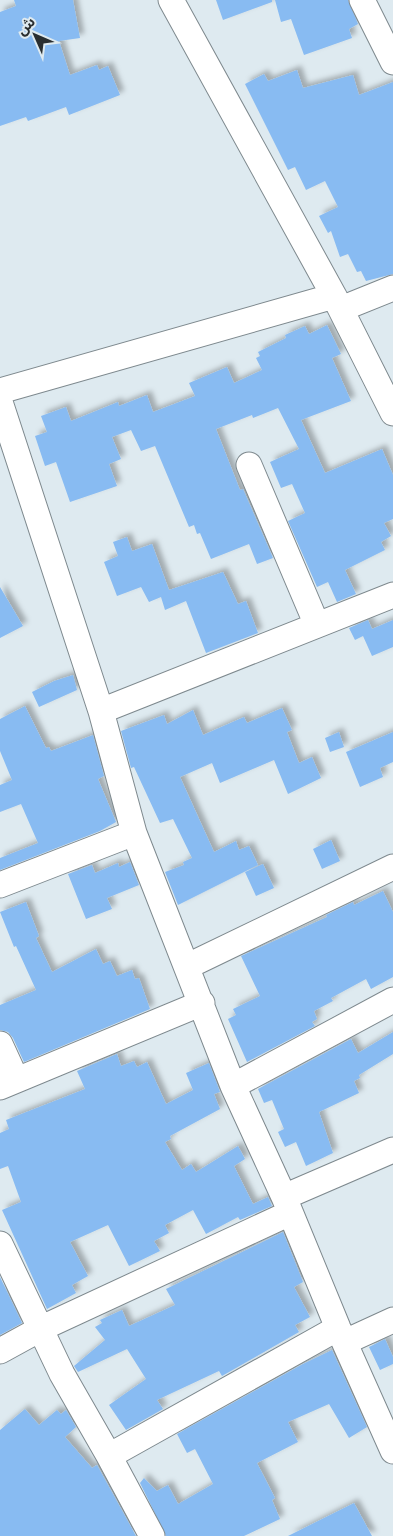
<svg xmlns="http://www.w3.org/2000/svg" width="393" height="1536" font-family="'PT Sans Narrow','Noto Sans Arabic',sans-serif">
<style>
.building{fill:#88bbf2;filter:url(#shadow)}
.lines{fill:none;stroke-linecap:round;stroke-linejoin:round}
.minor-casing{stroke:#7e898e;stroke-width:27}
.minor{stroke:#fff;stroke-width:25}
</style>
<defs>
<filter id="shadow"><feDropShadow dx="4.5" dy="-4.5" stdDeviation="2.5" flood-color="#0004"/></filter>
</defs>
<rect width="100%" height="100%" fill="#deeaf0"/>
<path class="building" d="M14,0h59l7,38 -21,3 11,34 27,-10 2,5 9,-4 12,29 -51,20 -3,-8 -38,14 -2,-4 -26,9v-114l16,-6z
M216,0h56v2l-49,18z
M275,0h73l10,24 -9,5 3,9 -48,17 -13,-36 -10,3z
M297,70l6,18 50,-13 6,20 34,-13v192l-27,7 -5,-10 -4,1 -9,-18 -8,3 -9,-26 -3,2 -9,-17 19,-9 -13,-26 -19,9 -11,-23 -7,3 -43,-86 19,-10 4,7z
M327,325l14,29 -9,4 19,43 -50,19 24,53 57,-24 11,26v44l-9,4 7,13 -10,6 4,8 -40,20 11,24 -19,8 -9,-20 -11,5 -29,-66 17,-8 -13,-29 -11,4 -11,-26 29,-13 -21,-41 -25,10 -1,-3 -36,14 24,61 3,-1 30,69 -16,6 -8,-20 -38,15 -11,-26 -3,1 -3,-9 -5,2 -34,-81 -14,5 -10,-21 -19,7 9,22 -12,5 8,22 -47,16 -14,-40 -11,4 -10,-30 12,-4 -6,-16 25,-9 5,14 47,-19 1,4 28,-11 6,17 42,-16 -6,-13 38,-16 7,16 28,-13 -6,-12 4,-2 -2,-4 28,-14 -1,-3 20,-9 4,8z
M127,537l5,14 20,-7 17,46 54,-18 15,32 8,-3 12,32 -52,20 -20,-52 -21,9 -4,-13 -12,5 -8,-15 -24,9 -13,-34 14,-6 -5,-14z
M0,587l23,39 -23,12z
M368,620l4,9 21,-9v27l-21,9 -9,-20 -8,4 -6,-12z
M73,675l4,15 -38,17 -7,-15 22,-11z
M25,706l21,42 3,-1 2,4 42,-16 11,41 -6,3 18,43 -16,9 -100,39v-12l38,-15 -17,-39 -21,8v-27l12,-5 -12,-29v-32z
M282,708l10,22 -5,2 12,31 13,-6 9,21 -33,16 -14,-34 -54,23 -8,-20 -32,14 34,75 22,-11 3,9 10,-4 9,19 -80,40 -13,-33 19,-7 -1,-3 9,-4 -19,-39 -13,4 -26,-56 -3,1 -10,-37 43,-16 3,9 26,-14 10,25 41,-18 3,6z
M339,732l5,15 -14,5 -5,-14z
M393,732v30l-13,6 3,9 -23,10 -14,-35z
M331,840l9,21 -18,8 -9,-20z
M130,862l9,23 -32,13 5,11 -26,10 -18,-45 24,-9 3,8 23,-10 1,4z
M263,864l11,24 -18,8 -11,-24z
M383,891l10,21v65l-22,12 -5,-10 -35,19 2,3 -19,10 3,8 -5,3 3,4 -68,36 -19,-43 8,-4 -3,-6 27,-13 -19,-40 86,-39 -1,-2 27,-13 1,3z
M26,902l13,34 -3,2 16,34 44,-23 7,15 7,-3 7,15 15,-6 3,9 4,-1 11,31 -126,53 -11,-24 -5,-6 -8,-2v-25l36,-15 -20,-44 -2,1 -14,-35z
M393,1032v22l-34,21 1,3 -6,3 5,12 -40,19 14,41 -27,13 -10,-24 -11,5 -7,-15 6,-3 -12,-29 -8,3 -6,-14 93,-50 7,14z
M117,1054l4,12 13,-5 3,6 10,-5 19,42 27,-14 -7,-17 23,-10 11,29 -6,2 6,15 -50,27 1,3 -6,3 17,28 9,-6 5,8 42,-26 7,13 -11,7 19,38 15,-7 4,9 -32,14 -2,-3 -32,17 -13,-24 -28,15 4,8 -15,8 6,10 -31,15 -21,-41 -38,17 18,34 -16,9 4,8 -29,16 -45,-99 19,-8 -13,-36 -8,3v-36l9,-4 -3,-9 79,-31 -8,-18z
M283,1232l20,50 -9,5 16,30 -15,8 4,7 -77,44 -3,-5 -62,29 6,9 -37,21 -17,-25 37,-26 -19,-30 -49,23 -4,-6 31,-26 -10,-13 7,-4 -2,-3 22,-10 7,16 46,-21 -9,-16z
M0,1277l22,46 -22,12z
M385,1339l8,18v7l-13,6 -11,-23z
M332,1350l35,77 -18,11 -20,-34 -41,18 10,20 -41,21 18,35 -3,2 8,19 -36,17h-78l-26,-53 4,-5 13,13 11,-6 10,19 35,-20 -18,-35 -8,4 -10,-19 126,-70z
M25,1409l14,16 18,-15 4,4 5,-4 10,17 -11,10 27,31 5,-3 39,71h-136v-106z
M354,1503l18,33h-84z"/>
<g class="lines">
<defs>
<path id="minor" d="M171,0l163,296 59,117
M362,0l31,62
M341,309l52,-21
M0,391l334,-95
M0,402l101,309 33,122 99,253 51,111 54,131 55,123
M249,465l68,160
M101,711l292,-116
M0,885l134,-52
M188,966l205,-99
M0,1044l16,35
M233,1086l160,-86
M0,1087l202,-84
M284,1197l109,-47
M0,1244l62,130 47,82
M345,1342l48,-22
M0,1351l42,-23 248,-115
M152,1536l-43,-80 229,-128"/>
</defs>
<use href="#minor" class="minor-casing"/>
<use href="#minor" class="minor"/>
</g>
<g transform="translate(35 35) rotate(315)" stroke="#deeaf0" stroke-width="4" paint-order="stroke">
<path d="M0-4L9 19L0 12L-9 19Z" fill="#292e30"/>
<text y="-8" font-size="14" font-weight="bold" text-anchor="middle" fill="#292e30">ش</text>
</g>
</svg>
